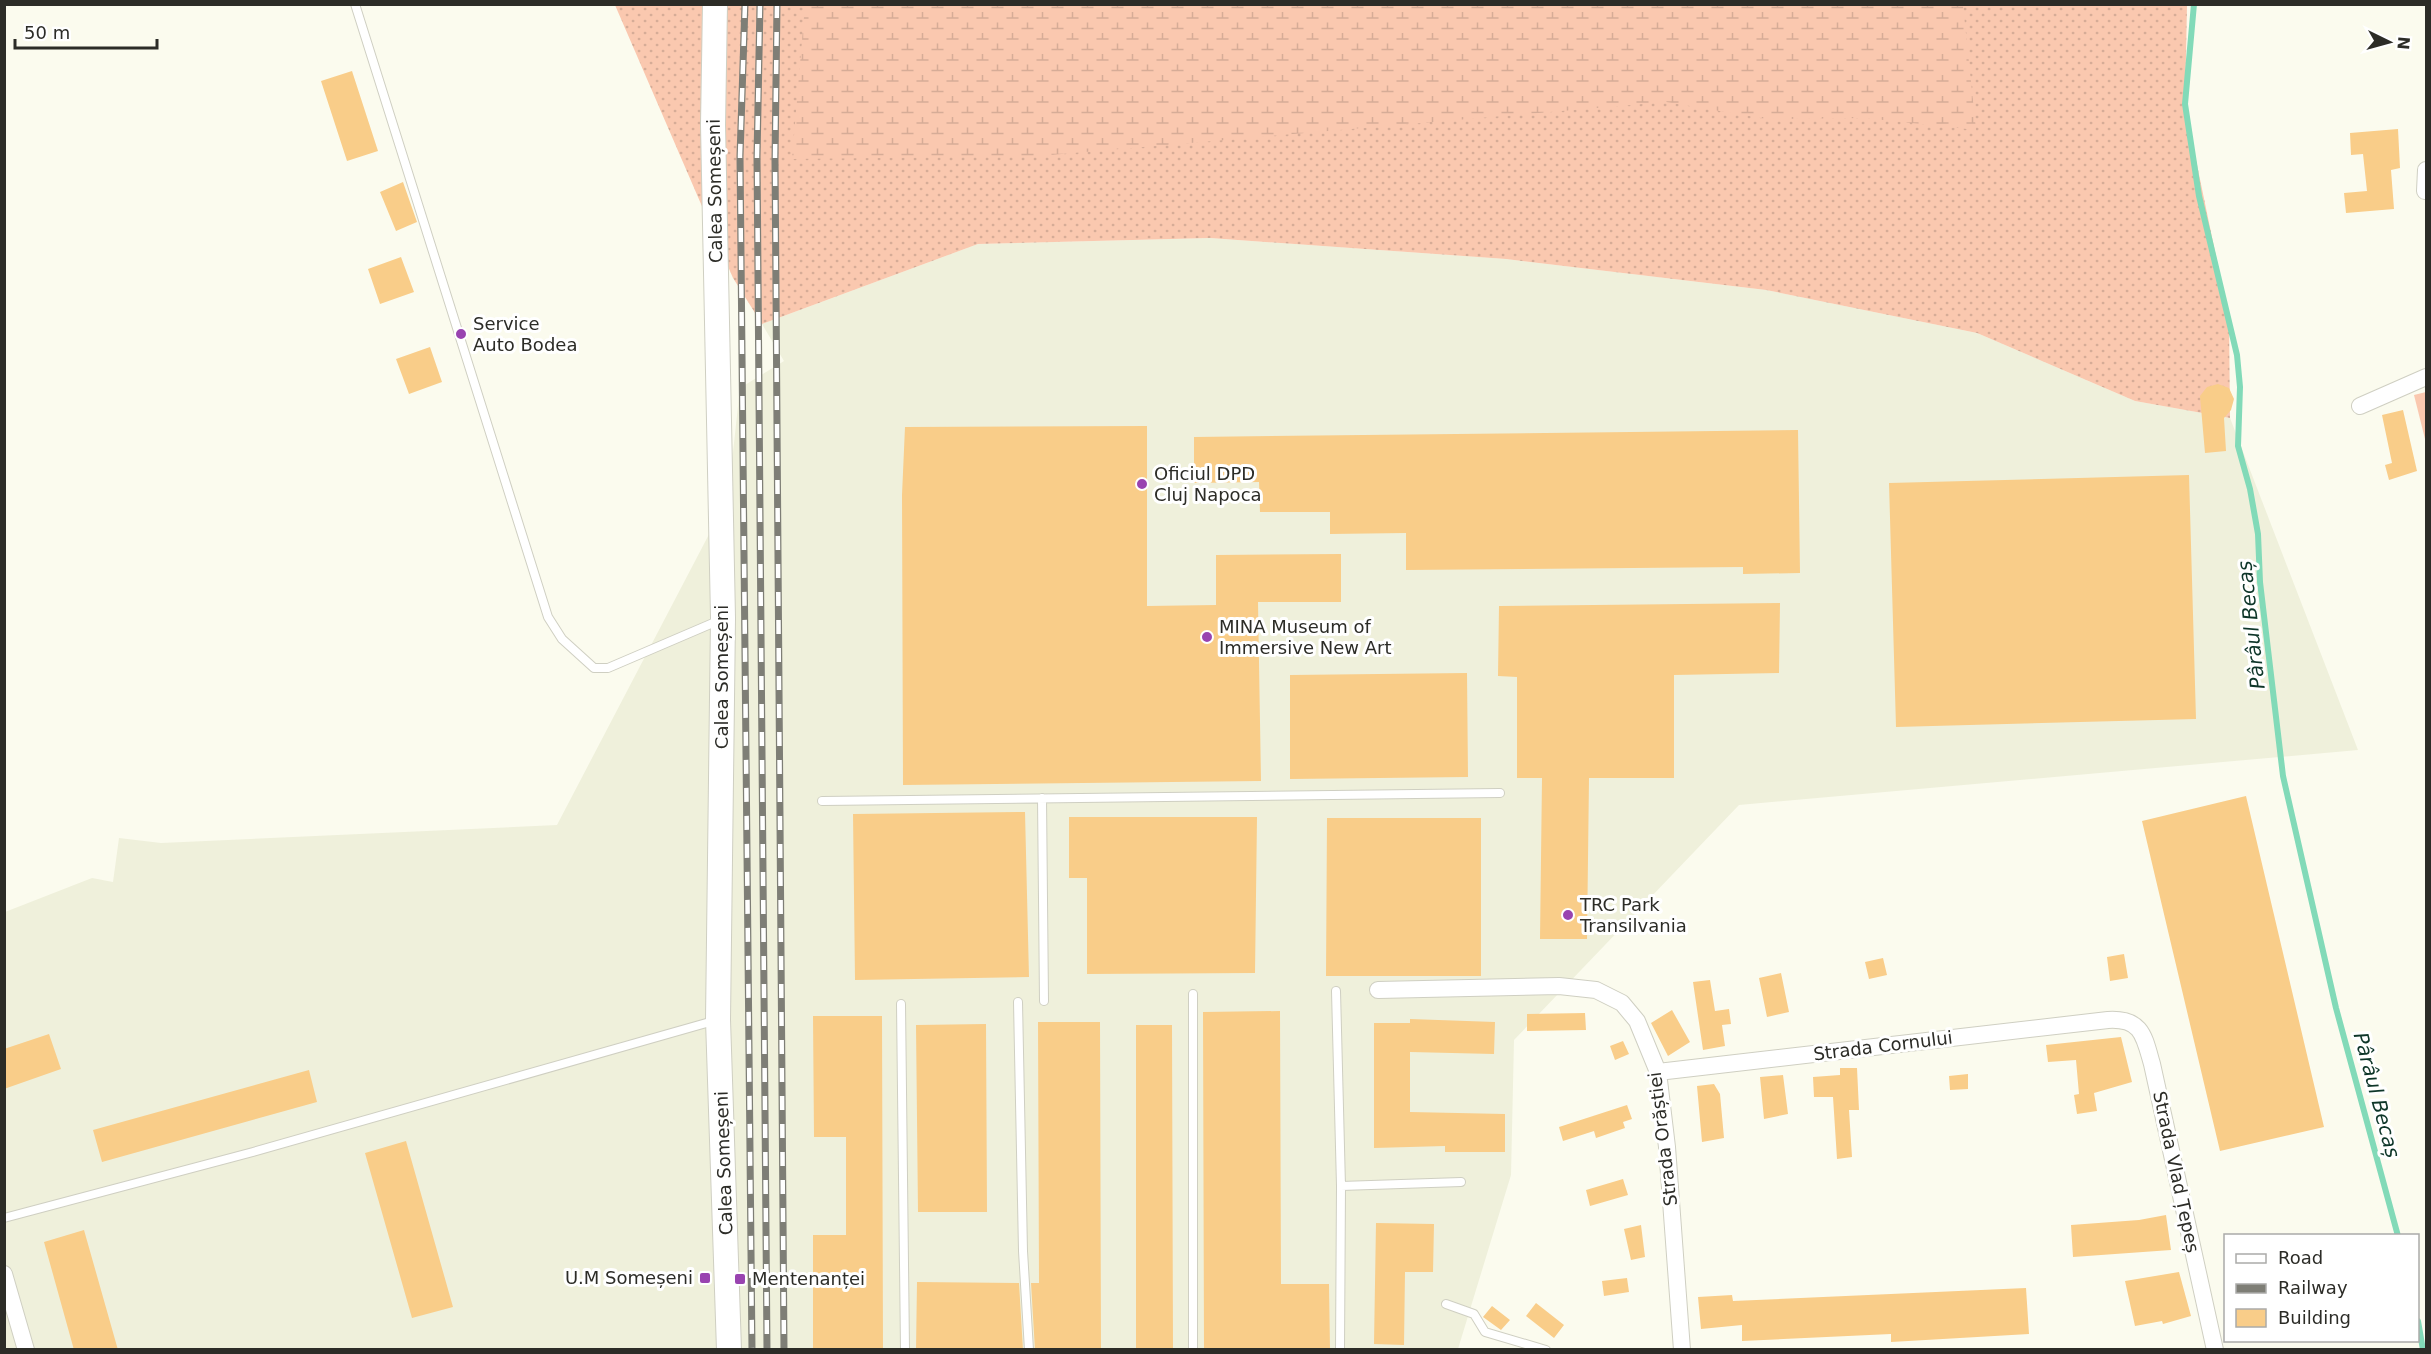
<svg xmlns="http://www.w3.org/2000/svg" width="2431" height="1354" font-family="'DejaVu Sans',sans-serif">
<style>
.built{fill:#eff0db}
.grass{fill:url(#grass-dots)}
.wetland{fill:url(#wetland-marsh)}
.pitch{fill:#fac8af}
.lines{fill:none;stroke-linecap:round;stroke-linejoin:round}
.stream{stroke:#82dab8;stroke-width:6}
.building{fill:#f9cd89}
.lane-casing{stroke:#cfcfc2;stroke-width:10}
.street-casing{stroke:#cfcfc2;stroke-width:18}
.secondary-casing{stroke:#cfcfc2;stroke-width:26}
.lane{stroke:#fff;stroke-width:8}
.street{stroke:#fff;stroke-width:16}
.secondary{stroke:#fff;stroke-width:24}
.rail-casing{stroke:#7e7e76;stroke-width:7}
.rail{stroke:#fff;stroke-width:4.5;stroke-dasharray:14;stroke-linecap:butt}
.poi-dot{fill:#9943b0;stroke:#fff;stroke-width:2}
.labels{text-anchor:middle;stroke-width:6;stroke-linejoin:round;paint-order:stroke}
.street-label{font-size:18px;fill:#2c2c27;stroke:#fff}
.poi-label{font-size:18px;fill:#2c2c27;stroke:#fff;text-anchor:start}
.water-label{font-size:20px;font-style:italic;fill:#0e3629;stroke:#fff}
</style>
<defs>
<pattern id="grass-dots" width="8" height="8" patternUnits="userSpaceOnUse" patternTransform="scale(1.5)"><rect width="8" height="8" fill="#fac8af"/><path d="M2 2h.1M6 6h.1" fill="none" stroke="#d6ac97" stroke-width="1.8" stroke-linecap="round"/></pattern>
<pattern id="wetland-marsh" width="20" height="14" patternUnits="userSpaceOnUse" patternTransform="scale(1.5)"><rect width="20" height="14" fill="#fac8af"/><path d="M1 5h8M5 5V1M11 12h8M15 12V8" fill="none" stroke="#d6ac97"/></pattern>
</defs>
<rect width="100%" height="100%" fill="#fbfbee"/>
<path class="built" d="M1210,238l296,21 260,31 211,43 158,68 95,17 128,332 -619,55 -225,235 -3,135 -53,174 -1453,1v-438l87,-34 21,4 6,-44 42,5 396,-18 171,-327 12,-110 44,-27 -22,-37 216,-80z"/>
<path class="grass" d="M615,5h1572l-2,102 44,212 1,99 -95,-17 -158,-68 -211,-43 -260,-31 -296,-21 -232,6 -216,80 -29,-46z"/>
<path class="wetland" d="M805,5h1158l13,125 -111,-12 -98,1 -101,-17 -628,54 -246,3z"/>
<path class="pitch" d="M2426,392v51l-12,-48z"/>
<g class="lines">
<path class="stream" d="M2194,4l-9,100 14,92 38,159 3,32 -2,59 12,43 8,45 2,48 23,194 53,232 62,228
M2418,1321l5,29"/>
</g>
<path class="building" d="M352,71l26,80 -31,10 -26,-80z
M2398,129l2,39 -9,2 3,39 -48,4 -2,-20 23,-2 -4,-37 -12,1 -1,-22z
M403,182l14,40 -21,9 -16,-39z
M401,257l13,35 -34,12 -12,-35z
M430,347l12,35 -33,12 -13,-35z
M2218,384l11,4 5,11 -3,11 -7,8 2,33 -21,2 -5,-57 7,-9z
M2403,410l14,61 -28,9 -4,-15 7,-2 -10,-48z
M1147,426v180l69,-1v-50l125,-1v48h-83l3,179 -358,4 -1,-290 3,-68z
M1798,430l2,143 -57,1v-7l-337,3v-37l-76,1v-22h-70l-1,-30 -65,1v-46z
M2189,475l7,244 -300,8 -7,-244z
M1780,603l-1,70 -105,2v103h-85l-2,161h-47l2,-161h-25v-101l-19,-1 1,-70z
M1467,673l1,104 -178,2v-104z
M2246,796l78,331 -104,24 -78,-330z
M1025,812l4,165 -174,3 -2,-166z
M1069,817h188l-2,156 -168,1v-96h-18z
M1327,818h154v158h-155z
M2124,954l4,24 -18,3 -3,-24z
M1883,958l4,17 -18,4 -4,-17z
M1781,973l8,39 -22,5 -8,-39z
M1710,980l5,31 14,-2 2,15 -9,1 3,21 -22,4 -10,-68z
M1672,1010l18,32 -22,14 -17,-33z
M1280,1011l1,273h48l1,66h-126l-1,-338z
M1585,1013l1,17 -59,1v-17z
M813,1016h69l1,334h-70v-115h33v-98h-32z
M1410,1019l85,3 -1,32 -84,-2v60l95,2v38h-60v-6l-71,2v-125h36z
M1038,1022h62l1,328h-66l-4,-67h8z
M986,1024l1,188h-69l-2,-187z
M1136,1025h36l1,325h-37z
M49,1034l12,35 -57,20v-40z
M2121,1037l11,45 -38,11 3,18 -20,3 -3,-19 5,-1 -3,-34 -28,2 -2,-17z
M1623,1041l6,13 -14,6 -5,-14z
M1840,1068h17l2,42h-10l3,47 -15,2 -4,-62h-19l-1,-20 27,-2z
M309,1070l8,32 -215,60 -9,-32z
M1968,1074v15l-18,1 -1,-14z
M1783,1075l5,39 -24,5 -4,-42z
M1714,1084l6,10 4,44 -22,4 -5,-56z
M1627,1105l5,14 -9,3 2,6 -29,10 -2,-7 -31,10 -4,-14z
M406,1141l47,166 -41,11 -47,-165z
M1623,1179l5,16 -38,11 -4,-16z
M2166,1215l5,35 -98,7 -2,-32 68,-5z
M1376,1223l58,1 -1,48h-28l-1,73 -30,-1z
M1641,1225l4,32 -14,3 -7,-31z
M84,1230l34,120h-44l-30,-108z
M2179,1272l12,44 -28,8 -1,-3 -27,5 -10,-45z
M1627,1278l2,14 -25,4 -2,-15z
M917,1282l102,1 4,67h-107z
M2026,1288l3,46 -138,8v-8l-149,7v-16l-41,4 -3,-32 34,-2 1,6z
M1536,1303l28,22 -10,13 -28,-22z
M1492,1306l18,14 -9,10 -18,-13z"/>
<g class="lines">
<defs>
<path id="lane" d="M355,4l193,613 14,22 32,29h14l112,-48
M1042,798l2,203
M822,801l678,-8
M1336,991l5,195 -1,164
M1018,1002l5,249 6,99
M901,1004l4,346
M1341,1186l120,-4
M4,1218l249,-66 464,-132
M1446,1304l28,10 11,18 61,18
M1193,1350v-356"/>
<path id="street" d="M2425,191l1,-21
M2360,406l66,-29
M1378,990l181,-4 37,4 26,13 15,18 21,51 9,75 15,203
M1658,1072l450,-52c34,-2 36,16 44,44l63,286
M4,1274l22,76"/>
<path id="secondary" d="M715,4l-2,121 10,493 -5,402 11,330"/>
</defs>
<use href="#lane" class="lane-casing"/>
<use href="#street" class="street-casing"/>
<use href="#secondary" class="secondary-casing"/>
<use href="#lane" class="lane"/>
<use href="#street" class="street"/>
<use href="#secondary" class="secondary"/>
<defs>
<path id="rail" d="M745,4l-5,152 12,1194
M760,4l-3,153 10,1193
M777,4l-2,156 9,1190"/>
</defs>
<use href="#rail" class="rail-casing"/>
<use href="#rail" class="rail"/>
</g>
<g class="poi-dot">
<circle cx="461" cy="334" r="6"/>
<circle cx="1142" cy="484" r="6"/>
<circle cx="1207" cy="637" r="6"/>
<circle cx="1568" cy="915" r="6"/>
<rect x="699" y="1272" width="12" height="12" rx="3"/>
<rect x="734" y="1273" width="12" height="12" rx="3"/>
</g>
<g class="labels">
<g class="street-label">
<text transform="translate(715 191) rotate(-91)" y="6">Calea Someșeni</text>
<text transform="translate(722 677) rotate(-90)" y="6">Calea Someșeni</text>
<text transform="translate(1883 1046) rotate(-7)" y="6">Strada Cornului</text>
<text transform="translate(1663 1139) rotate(-97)" y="6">Strada Orăștiei</text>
<text transform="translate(724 1163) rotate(-92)" y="6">Calea Someșeni</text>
<text transform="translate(2176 1172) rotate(78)" y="6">Strada Vlad Țepeș</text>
</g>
<g class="poi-label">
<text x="473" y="330">Service<tspan x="473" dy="21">Auto Bodea</tspan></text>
<text x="1154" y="480">Oficiul DPD<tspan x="1154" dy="21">Cluj Napoca</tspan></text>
<text x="1219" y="633">MINA Museum of<tspan x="1219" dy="21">Immersive New Art</tspan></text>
<text x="1580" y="911">TRC Park<tspan x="1580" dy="21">Transilvania</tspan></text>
<text x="693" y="1284" text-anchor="end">U.M Someșeni</text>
<text x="752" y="1285">Mentenanței</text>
</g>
<g class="water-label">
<text transform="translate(2251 625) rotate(-96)" y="7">Pârâul Becaș</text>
<text transform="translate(2377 1095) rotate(75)" y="7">Pârâul Becaș</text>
</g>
</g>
<rect width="2431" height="1354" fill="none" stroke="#2c2c27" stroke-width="12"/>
<rect x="2224" y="1234" width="195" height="108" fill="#ffffff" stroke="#ababa9" stroke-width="1.5"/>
<rect x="2236" y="1254" width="30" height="9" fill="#ffffff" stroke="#ababa9" stroke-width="1.5"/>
<text x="2278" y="1264" font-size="18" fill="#2c2c27">Road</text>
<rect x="2236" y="1284" width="30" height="9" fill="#7e7e76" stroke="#ababa9" stroke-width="1.5"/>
<text x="2278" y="1294" font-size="18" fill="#2c2c27">Railway</text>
<rect x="2236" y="1309" width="30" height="18" fill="#f9cd89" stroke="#ababa9" stroke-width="1.5"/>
<text x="2278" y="1324" font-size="18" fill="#2c2c27">Building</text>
<g transform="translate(2389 42) rotate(95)" stroke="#ffffff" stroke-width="4.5" paint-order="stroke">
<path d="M0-4.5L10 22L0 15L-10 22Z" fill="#2c2c27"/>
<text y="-9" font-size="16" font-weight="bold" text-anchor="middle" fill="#2c2c27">N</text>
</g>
<path d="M15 39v9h142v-9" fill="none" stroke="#2c2c27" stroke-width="3"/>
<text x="24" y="39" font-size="18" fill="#2c2c27" stroke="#ffffff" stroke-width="4.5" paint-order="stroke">50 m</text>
</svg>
